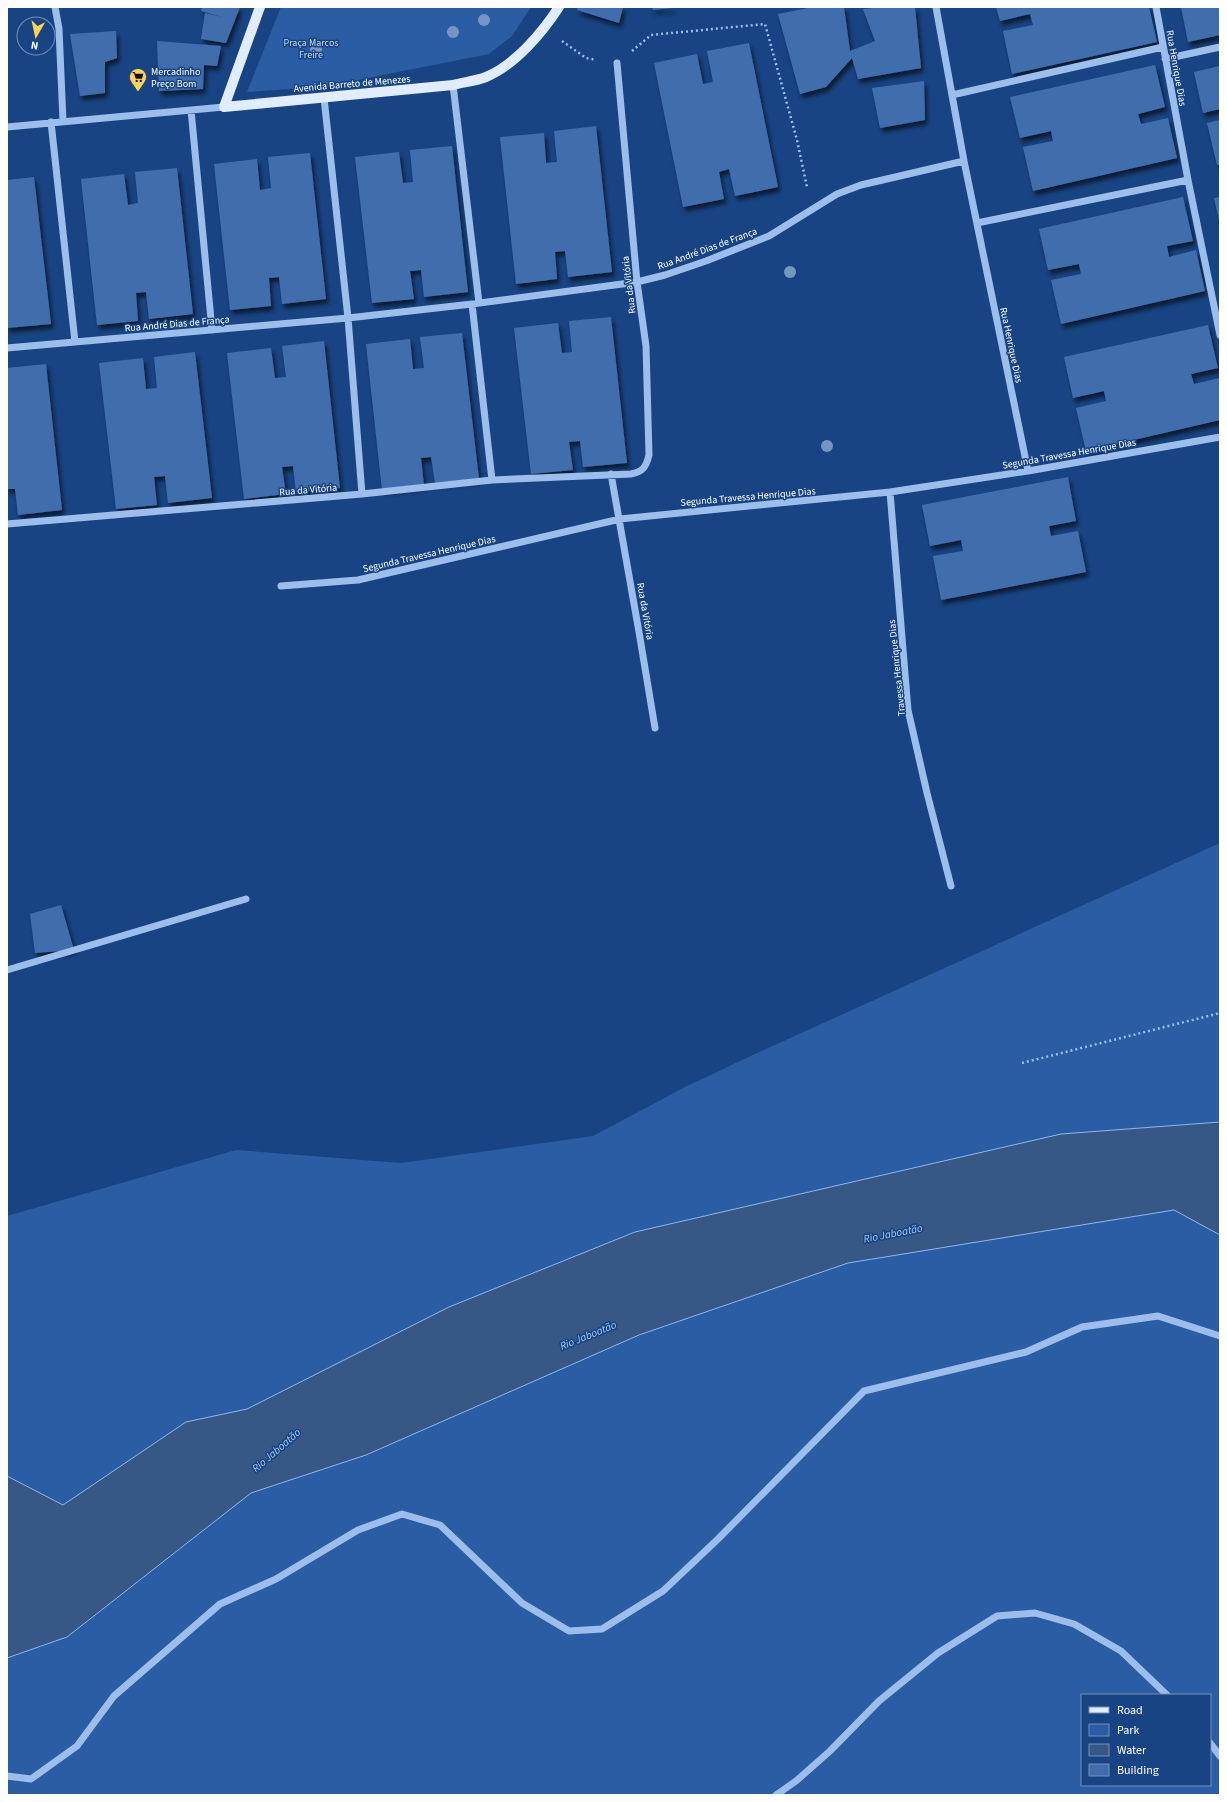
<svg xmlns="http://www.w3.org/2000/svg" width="1227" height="1802" font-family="'Source Sans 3',sans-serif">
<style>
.green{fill:#2a5da3;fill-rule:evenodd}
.water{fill:#375887;stroke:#8eb9ef}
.building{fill:#406ead;filter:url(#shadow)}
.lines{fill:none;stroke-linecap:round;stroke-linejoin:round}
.path{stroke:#9cbeec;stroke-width:2.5;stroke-dasharray:2 3;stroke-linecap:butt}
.minor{stroke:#9cbeec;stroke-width:7}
.major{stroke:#e1ecff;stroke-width:10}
.tree{fill:#7596c4}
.labels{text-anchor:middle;stroke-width:3;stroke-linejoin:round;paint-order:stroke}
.park-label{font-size:10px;fill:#c1d9f9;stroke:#184483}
.street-label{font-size:10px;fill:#fff;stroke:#184483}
.poi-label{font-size:10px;fill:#fff;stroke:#184483;text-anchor:start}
.water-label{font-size:11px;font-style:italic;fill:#a7c8f4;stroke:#184483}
</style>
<defs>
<filter id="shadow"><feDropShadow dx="2.5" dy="4.5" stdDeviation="2" flood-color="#0009"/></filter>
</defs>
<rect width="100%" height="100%" fill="#184483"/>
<path class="green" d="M281,7h250l-19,29 -23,18 -167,33 -75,5z
M1220,843v279l-159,12 -426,98 -186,75 -202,102 -61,13 -123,83 -56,-29v-260l229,-66 165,13 192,-27 92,-49 70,-33z
M1174,1210l46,25v560h-1213v-137l60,-21 184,-144 115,-38 273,-120 209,-72zM1082,1695h128v90h-128z"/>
<path class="water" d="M1220,1122v113l-46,-25 -326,53 -209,72 -273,120 -115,38 -184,144 -60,21v-182l56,29 123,-83 61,-13 202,-102 186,-75 426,-98z"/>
<path class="building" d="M202,7h38l-14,36 -25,-4 4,-26 17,4 -21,-6z
M578,7h45l-4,16 -42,-13z
M652,7h22v1l-21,2z
M813,7h31l6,44 25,-10 -12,-32 20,-2h32l6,61 -63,11 -6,-21 -26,29 -26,7 -22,-80z
M996,7h153l8,35 -145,32 -9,-43 30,-6 -3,-11 -30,7z
M1181,7h39v28l-32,7z
M116,31l1,27 -12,4v31l-25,3 -10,-62z
M157,41l64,5 -4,20 -13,-1 -1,24 -44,2z
M749,43l29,144 -43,9 -6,-27 -10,3 5,27 -41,8 -29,-144 43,-9 6,30 10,-2 -6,-31z
M1155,65l10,42 -27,7 3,10 27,-6 9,40 -144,33 -10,-44 30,-6 -2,-10 -31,7 -10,-41z
M1220,66v43l-17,4 -9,-41z
M924,81l1,39 -45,8 -8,-40z
M1220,120v45h-3l-10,-42z
M596,126l16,146 -44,5 -3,-26 -10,1 2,27 -41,5 -16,-147 44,-4 2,30 11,-1 -3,-31z
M452,146l16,146 -44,5 -3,-27 -11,1 4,28 -42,4 -17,-146 44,-5 4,31 10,-1 -3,-32z
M310,153l16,146 -44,5 -3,-27 -10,1 2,28 -41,4 -16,-146 43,-5 3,31 11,-2 -3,-31z
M177,168l16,146 -44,5 -3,-27 -10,1 2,28 -41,4 -16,-146 43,-5 4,31 10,-2 -3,-31z
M34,177l17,147 -44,4v-148z
M1183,197l10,44 -26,5 2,11 27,-7 9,41 -144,33 -10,-44 30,-6 -2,-10 -31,6 -9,-41z
M1220,197v23h-1l-5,-22z
M611,317l16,146 -44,4 -3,-26 -11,1 4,28 -42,4 -17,-146 44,-5 4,30 10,-1 -3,-31z
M1208,325l10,43 -27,6 3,10 26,-6v42l-134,31 -10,-43 30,-7 -2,-10 -31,7 -9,-41z
M462,333l17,146 -44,4 -4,-26 -10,1 3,27 -42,5 -16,-146 44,-5 3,30 11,-1 -4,-31z
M324,341l16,147 -44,4 -3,-26 -11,1 4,27 -42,5 -17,-146 44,-5 4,30 11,-1 -4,-31z
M195,352l17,146 -44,5 -3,-27 -11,1 3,28 -41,4 -17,-146 44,-5 3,31 11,-1 -3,-31z
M46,364l16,146 -44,5 -3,-26h-8v-121z
M1068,477l8,44 -27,5 2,10 27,-5 8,41 -145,28 -8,-44 30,-5 -2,-11 -31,6 -8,-41z
M61,905l13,45 -39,3 -5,-39z"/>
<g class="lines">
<path class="path" d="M562,41l24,17 10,2
M632,51l19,-16 114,-11 32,116 10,47
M1022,1063l198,-50"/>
<path class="minor" d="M55,7l4,22 4,92
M936,7l28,154 64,310
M1156,7l32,173 32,155
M1165,59l55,-12
M453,85l26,218
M952,95l211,-48
M324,98l24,220 14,176
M191,110l21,220
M51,122l24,220
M7,127l217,-20
M977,223l211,-43
M472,304l20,176
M7,348l341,-30 124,-14 165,-22 28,-7 41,-14 63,-25 68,-42 24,-9 103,-24
M611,474l28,158 16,96
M890,492l18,218 19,83 24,93
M7,524l355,-30 130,-14 139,-6c12,-2 15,-7 18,-19l-3,-109 -9,-64 -20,-219
M281,586l77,-6 262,-61 270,-27 138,-21 192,-34
M7,970l239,-71
M1210,1743l10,13
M7,1776l24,3 46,-33 37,-50 106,-92 56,-25 82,-49 44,-16 38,11 82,78 47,28 33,-2 61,-38 55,-52 146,-148 162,-39 56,-25 76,-11 62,20
M776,1795l20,-14 34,-30 49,-50 59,-48 59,-37 38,-3 39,11 47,27 46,44"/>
<path class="major" d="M260,7l-36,100 229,-22c11,-3 23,-4 33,-8 29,-12 56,-44 73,-70"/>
</g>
<g class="tree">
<circle cx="484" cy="20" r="6"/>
<circle cx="453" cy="32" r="6"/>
<circle cx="316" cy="49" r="6"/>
<circle cx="790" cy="272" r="6"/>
<circle cx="827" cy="446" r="6"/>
</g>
<defs>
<symbol id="supermarket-pin" viewBox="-11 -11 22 30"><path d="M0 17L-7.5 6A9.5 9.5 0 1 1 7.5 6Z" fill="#ffd357" stroke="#184483"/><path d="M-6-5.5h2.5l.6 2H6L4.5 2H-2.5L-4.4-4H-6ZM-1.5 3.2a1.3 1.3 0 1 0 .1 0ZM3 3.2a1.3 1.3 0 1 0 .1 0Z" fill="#111"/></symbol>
</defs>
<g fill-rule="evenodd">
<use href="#supermarket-pin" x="128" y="67" width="20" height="27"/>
</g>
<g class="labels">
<g class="park-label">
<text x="311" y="46">Praça Marcos<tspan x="311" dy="12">Freire</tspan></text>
</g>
<g class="street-label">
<text transform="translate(1177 68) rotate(80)" y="4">Rua Henrique Dias</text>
<text transform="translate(352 83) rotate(-5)" y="4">Avenida Barreto de Menezes</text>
<text transform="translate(707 248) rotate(-20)" y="4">Rua André Dias de França</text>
<text transform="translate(628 285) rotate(-97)" y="4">Rua da Vitória</text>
<text transform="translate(177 323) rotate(-5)" y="4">Rua André Dias de França</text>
<text transform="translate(1012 345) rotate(78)" y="4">Rua Henrique Dias</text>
<text transform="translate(1069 453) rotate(-10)" y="4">Segunda Travessa Henrique Dias</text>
<text transform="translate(308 489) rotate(-5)" y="4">Rua da Vitória</text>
<text transform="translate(748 496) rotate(-5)" y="4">Segunda Travessa Henrique Dias</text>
<text transform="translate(429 553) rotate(-13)" y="4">Segunda Travessa Henrique Dias</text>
<text transform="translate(646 611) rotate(80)" y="4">Rua da Vitória</text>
<text transform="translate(896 668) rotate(-96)" y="4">Travessa Henrique Dias</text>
</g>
<g class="poi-label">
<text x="151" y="75">Mercadinho<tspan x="151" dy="12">Preço Bom</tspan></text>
</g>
<g class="water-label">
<text transform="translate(893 1233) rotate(-11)" y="4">Rio Jaboatão</text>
<text transform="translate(588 1335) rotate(-22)" y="4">Rio Jaboatão</text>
<text transform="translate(276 1450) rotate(-41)" y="4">Rio Jaboatão</text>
</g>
</g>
<rect width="1227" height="1802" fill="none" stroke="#ffffff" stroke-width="16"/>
<rect x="1081" y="1694" width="130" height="92" fill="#184483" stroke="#748fb5"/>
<rect x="1089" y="1707" width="20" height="6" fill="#e1ecff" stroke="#748fb5"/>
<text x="1117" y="1714" font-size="12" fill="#ffffff">Road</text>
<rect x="1089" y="1724" width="20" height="12" fill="#2a5da3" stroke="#748fb5"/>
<text x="1117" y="1734" font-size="12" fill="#ffffff">Park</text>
<rect x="1089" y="1744" width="20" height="12" fill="#375887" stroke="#748fb5"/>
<text x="1117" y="1754" font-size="12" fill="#ffffff">Water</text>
<rect x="1089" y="1764" width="20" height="12" fill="#406ead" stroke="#748fb5"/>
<text x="1117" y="1774" font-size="12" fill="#ffffff">Building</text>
<g transform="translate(36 36) rotate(189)"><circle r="19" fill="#184483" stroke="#748fb5"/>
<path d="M0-3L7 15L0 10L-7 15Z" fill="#ffd357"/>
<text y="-6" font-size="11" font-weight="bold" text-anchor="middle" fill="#ffffff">N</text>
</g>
</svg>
